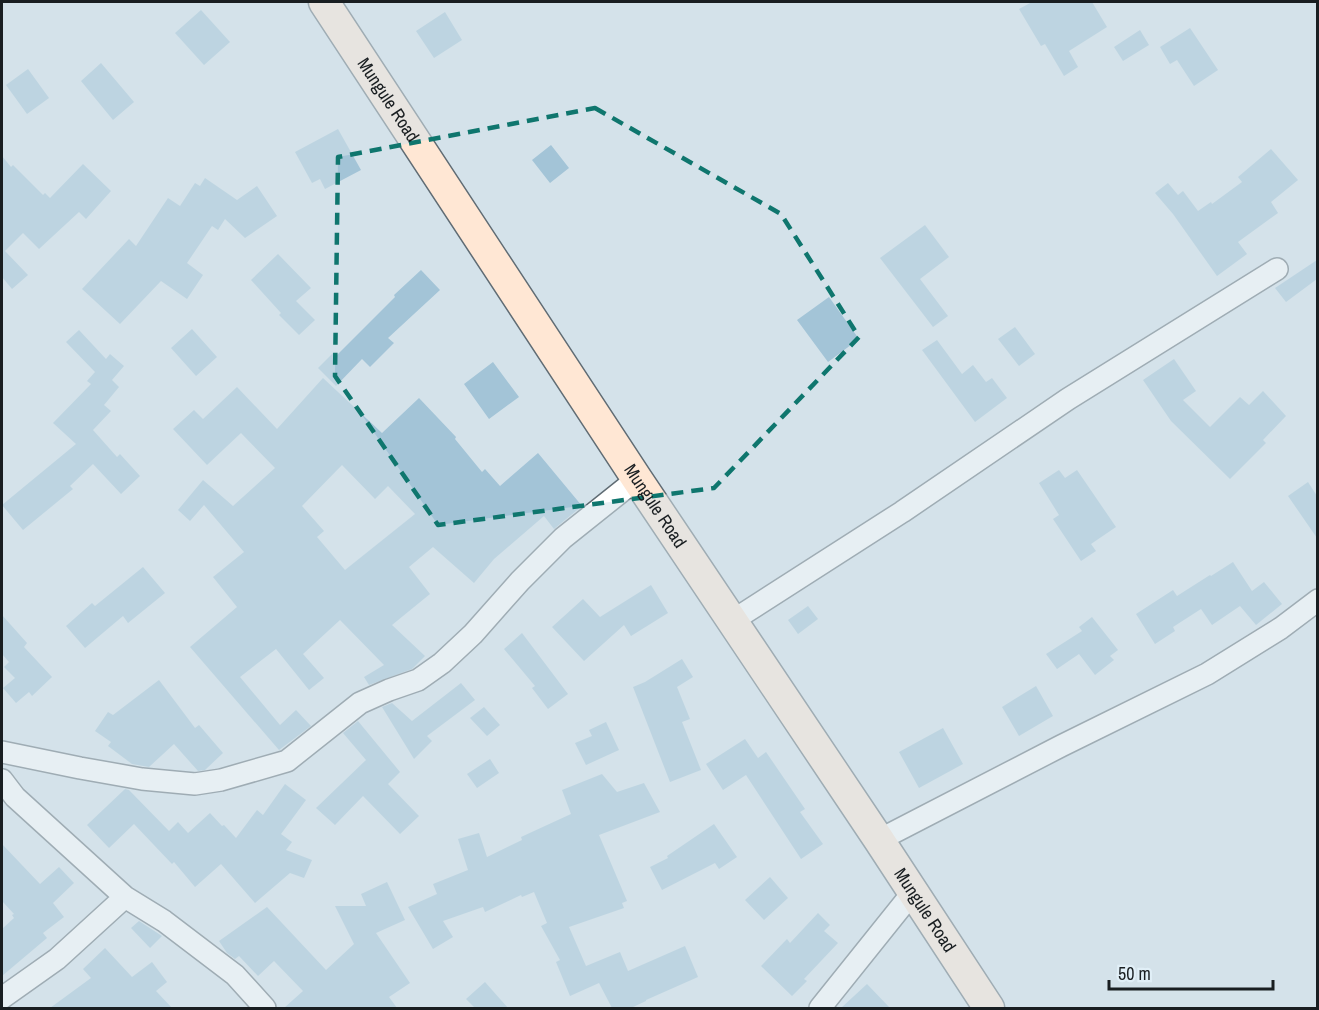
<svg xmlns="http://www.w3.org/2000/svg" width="1319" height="1010" font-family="'Archivo Narrow',sans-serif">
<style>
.building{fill:#a3c4d7;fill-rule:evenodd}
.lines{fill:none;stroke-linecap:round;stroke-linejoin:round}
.street-casing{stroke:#606c74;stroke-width:24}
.secondary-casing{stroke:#606c74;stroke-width:33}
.street{stroke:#fff;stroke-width:21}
.secondary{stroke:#ffe7d4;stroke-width:30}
.marked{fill:none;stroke:#0f766e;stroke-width:4.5;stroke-dasharray:12 8;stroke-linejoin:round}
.labels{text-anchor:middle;stroke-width:5;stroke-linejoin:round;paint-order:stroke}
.street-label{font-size:18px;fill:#191e21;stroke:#e1eff7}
</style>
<rect width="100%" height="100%" fill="#d4e2ea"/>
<path class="building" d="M1032,2h60l15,25 -38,24 9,16 -14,9 -19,-32 -4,2 -22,-37z
M201,10l29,32 -26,23 -29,-32z
M445,12l17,28 -28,18 -18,-27z
M1190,28l28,42 -24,16 -17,-26 -7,4 -10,-17z
M1140,30l9,15 -26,16 -9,-14z
M101,63l33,39 -21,18 -32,-39z
M28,69l21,29 -22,16 -21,-29z
M338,129l23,41 -36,19 -5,-10 -8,4 -17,-31z
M551,145l18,23 -19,15 -18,-23z
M1271,149l27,31 -27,22 7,11 -40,29 9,12 -30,22 -44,-62 -18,-21 13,-10 10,12 5,-4 15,20 13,-9 1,2 30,-22 -4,-5z
M2,156l9,11 2,-2 30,30 2,-2 5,5 33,-34 28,27 -25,28 -7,-7 -40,37 -16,-16 -18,18 23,24 -16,14 -10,-12z
M205,178l32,22 20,-14 20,30 -32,22 -20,-19 -7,11 -6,-4 -25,37 16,12 -16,24 -26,-18 -41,43 -38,-35 47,-50 7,7 32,-48 12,8 15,-23 5,3z
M925,225l24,32 -29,22 28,37 -15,11 -53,-69z
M278,254l33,34 -15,13 19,19 -16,15 -20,-20 2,-2 -30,-33z
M1317,260v19l-31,23 -11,-14z
M421,270l19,20 -52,48 6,5 -24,24 -8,-8 -26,27 -18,-18 15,-15 3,3 59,-59 -1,-2z
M829,297l30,42 -31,23 -31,-42z
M1015,327l20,27 -16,12 -21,-27z
M192,329l25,28 -21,19 -25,-28z
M79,330l27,29 4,-5 14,12 -12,14 7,7 -15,18 7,6 -18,19 24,27 3,-3 20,22 -19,18 -28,-30 -23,22 3,3 -50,41 -21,-25 74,-61 -23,-21 38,-39 -4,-3 8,-9 -29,-30z
M937,340l25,34 11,-9 13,17 6,-4 15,20 -32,24 -53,-72z
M1174,359l22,32 -13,9 27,27 30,-30 9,8 14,-14 23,25 -23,24 3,3 -36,36 -59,-58 -28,-41z
M493,362l26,35 -30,22 -25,-35z
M323,378l59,55 37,-35 37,39 -1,2 27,33 3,-3 15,17 38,-33 44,53 -28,23 -10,-13 -50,43 -20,24 -41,-36 -24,20 21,27 -38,31 33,31 -13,13 -43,16 -5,-8 20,-12 -44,-45 -37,34 21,24 -15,12 -33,-41 -36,28 40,48 16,-15 15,16 -32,24 -89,-103 47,-40 -24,-30 31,-25 -40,-47 -14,16 -12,-11 25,-30 30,26 42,-38 -34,-35 -34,32 -34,-36 21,-19 9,9 34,-32 40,42zM342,465l33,34 13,-13 27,28 -70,56 -28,-33 7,-6 -22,-25z
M1059,470l6,8 12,-8 39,57 -25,17 5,7 -15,10 -28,-42 6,-4 -20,-32z
M1308,482l9,14v42l-29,-42z
M1233,562l19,29 12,-9 18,22 -26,21 -16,-19 -28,19 -11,-16 -28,18 2,4 -20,13 -19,-30 37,-24 4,6 33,-21 1,1z
M143,567l22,26 -37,30 -5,-7 -38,32 -19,-22 26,-23 3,3z
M651,585l17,28 -37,23 -7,-11 -40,36 -32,-34 31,-28 17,18z
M808,606l10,13 -20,15 -10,-14z
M2,615l25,28 -3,4 28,30 -20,19 -3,-4 -13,11 -13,-15 12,-10 -11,-11 5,-5 -7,-8z
M1092,617l26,33 -8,6 4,4 -19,15 -16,-21 -22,15 -11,-15 36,-23 -3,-4z
M522,633l46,61 -20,15 -16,-21 3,-2 -31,-37z
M682,659l11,18 -16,10 13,32 -8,3 19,48 -31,12 -37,-95 12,-5z
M159,680l36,48 4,-3 24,28 -18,17 -7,1 -24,-27 -25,23 -17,-3 -24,-18 3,-4 -16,-11 13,-19 5,3z
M461,683l14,17 -48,36 5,5 -18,18 -32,-52 10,-4 20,18z
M1036,686l17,30 -34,20 -17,-29z
M484,707l16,18 -13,11 -17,-18z
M358,721l42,51 -12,12 31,32 -19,18 -37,-38 -28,29 -19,-17 50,-48 -23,-27z
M606,722l13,28 -33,15 -11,-22 17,-7 -3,-6z
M943,728l20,36 -44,24 -20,-36z
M745,739l13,19 8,-6 39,57 -5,3 23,32 -22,15 -55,-84 -23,15 -17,-26z
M490,759l9,14 -22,15 -10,-14z
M602,774l15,18 27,-9 16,29 -61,23 28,66 -5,2 2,5 -55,19 17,39 34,-14 8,19 57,-25 13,31 -52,23v1l-15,7h-19l-13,-25 -29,13 -14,-34 4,-2 -19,-34 6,-3 -13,-31 -12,5 -1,-2 -36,17 -2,-5 -40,14 10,16 -20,12 -25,-42 29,-13 -4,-10 35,-14 -10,-31 21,-6 8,24 35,-17 -1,-3 50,-23 -9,-24z
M285,784l21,16 -25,34 11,8 -6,8 26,10 -8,18 -14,-5 -35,30 -34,-39 -26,23 -21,-25 -2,2 -38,-40 -25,24 -22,-23 38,-36 4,1 40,41 9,-9 10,11 22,-20 12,13 2,-1 12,13 21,-28 6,5z
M714,824l23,33 -18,12 -4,-6 -53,27 -12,-23 18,-9 -1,-2z
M2,844l38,40 19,-17 15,16 -21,20 11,14 -21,16 4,5 -45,38v-47l12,-11 -2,-3 2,-1 -12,-13z
M770,877l18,21 -24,22 -19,-20z
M387,882l18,38 -29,13 34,50 -21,14 8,11h-113l19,-17 -29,-30 -16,15 -19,-20 -4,3 -8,-6 -8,-12 48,-34 59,63 28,-26 -19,-38h31l-5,-12z
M818,913l12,12 -6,6 14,12 -34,36 3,2 -15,15 -31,-30 26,-27 3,4z
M139,921l23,15 -12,12 -19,-20z
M105,948l27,29 20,-15 15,20 -11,9 16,17h-122l41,-30 -8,-9z
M485,982l23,26h-33l-9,-9z
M867,984l23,24h-49z"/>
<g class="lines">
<defs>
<path id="street" d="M732,621l170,-109 166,-113 209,-130
M2,752l78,16 62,11 53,5 26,-4 66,-19 73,-58 29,-13 29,-10 24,-17 31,-29 47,-53 43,-43 74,-59
M2,780l13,17 110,100 39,24 71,54 30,33
M879,840l182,-94 146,-72 74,-46 37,-28
M2,998l55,-39 68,-62
M820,1008l93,-116"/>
<g id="secondary">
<path id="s1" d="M324,2l313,477 242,361 110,168"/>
</g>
</defs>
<use href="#street" class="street-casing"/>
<use href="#secondary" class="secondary-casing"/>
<use href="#street" class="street"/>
<use href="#secondary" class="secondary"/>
</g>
<path d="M0 0H1319V1010H0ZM595,108l186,106 78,123 -145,151 -276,37 -103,-149 3,-219z" fill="#d4e2ea" fill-opacity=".55" fill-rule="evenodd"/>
<path class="marked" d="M595,108l186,106 78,123 -145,151 -276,37 -103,-149 3,-219z"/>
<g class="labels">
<g class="street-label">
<text dy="6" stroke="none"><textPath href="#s1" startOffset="117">Mungule Road</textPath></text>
<text dy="6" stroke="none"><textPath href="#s1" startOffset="603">Mungule Road</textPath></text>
<text dy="6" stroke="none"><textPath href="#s1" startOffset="1089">Mungule Road</textPath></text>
</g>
</g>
<rect width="1319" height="1010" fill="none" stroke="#191e21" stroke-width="6"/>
<path d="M1109 980v9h164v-9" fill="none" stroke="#191e21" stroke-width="3"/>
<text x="1118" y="980" font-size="18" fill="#191e21" stroke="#e1eff7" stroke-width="4.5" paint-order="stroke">50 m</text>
</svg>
